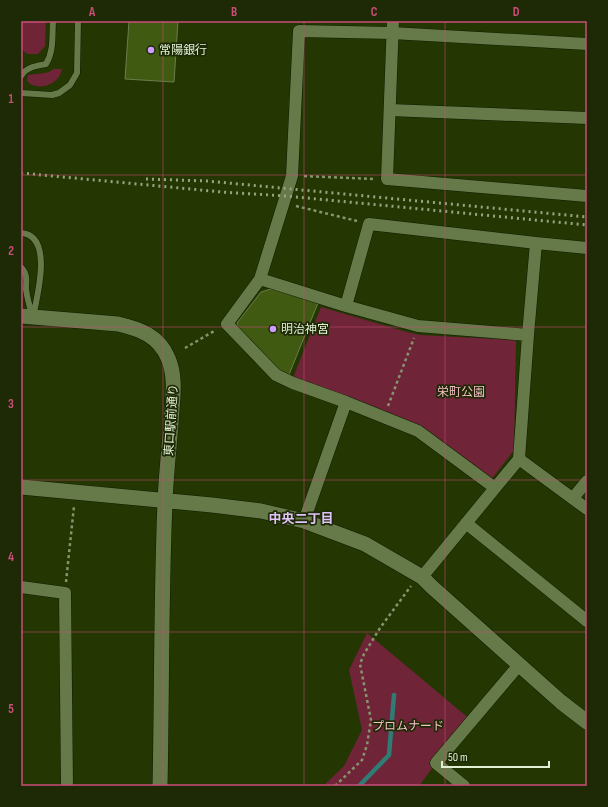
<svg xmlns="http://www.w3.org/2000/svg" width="608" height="807" font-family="'Sofia Sans Condensed','Noto Sans JP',sans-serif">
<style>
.green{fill:#6f2438}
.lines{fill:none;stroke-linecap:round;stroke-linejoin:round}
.stream{stroke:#2f7c75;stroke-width:4.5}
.building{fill:#405a12;stroke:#697e4c}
.service-casing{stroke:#0f1c00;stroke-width:7}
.minor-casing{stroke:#0f1c00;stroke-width:13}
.tertiary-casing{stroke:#0f1c00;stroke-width:16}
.path{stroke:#86956e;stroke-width:2.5;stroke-dasharray:3 3;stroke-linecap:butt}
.service{stroke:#657a48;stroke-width:6}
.minor{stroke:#657a48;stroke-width:12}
.tertiary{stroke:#657a48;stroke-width:15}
.rail{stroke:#96a580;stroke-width:3;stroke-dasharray:2 4;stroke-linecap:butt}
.grid{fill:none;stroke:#ca4e79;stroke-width:1;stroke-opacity:0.55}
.poi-dot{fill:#d09dfe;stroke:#1d2a05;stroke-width:1.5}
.labels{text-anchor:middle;stroke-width:3.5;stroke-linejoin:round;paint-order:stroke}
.poi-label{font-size:12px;fill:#e2efd4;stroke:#1d2a05;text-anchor:start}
.park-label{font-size:12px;fill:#f5bfc8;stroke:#1d2a05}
.street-label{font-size:12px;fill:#e2efd4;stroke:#1d2a05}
.neighbourhood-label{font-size:13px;font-weight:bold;fill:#dec2f9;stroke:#1d2a05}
.neatline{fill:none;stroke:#ca4e79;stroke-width:1.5}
.grid-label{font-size:13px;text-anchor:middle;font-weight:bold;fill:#ca4e79}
</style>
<rect width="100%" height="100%" fill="#243602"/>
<path class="green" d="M21,21h25l-1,25 -7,8c-3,0 -7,0 -10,0 -11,-4 -7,-24 -7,-33z
M54,69h8c-1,3 -2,7 -4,9 -7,9 -23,12 -31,3l1,-6c10,-2 17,0 26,-6z
M321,307l86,25 13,3 96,5 -2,110 -24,31 -71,-53 -126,-50z
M367,633l105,88 -36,42 -17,23h-96l21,-20 18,-36 -13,-60z"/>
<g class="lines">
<path class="stream" d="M359,786l30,-31 5,-60"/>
</g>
<path class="building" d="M129,21h49l-4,61 -49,-3z
M271,289l47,14 -30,74 -49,-43 -2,-11 24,-31z"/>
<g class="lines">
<defs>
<path id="service" d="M21,76c5,-9 15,-10 25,-12 8,-13 6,-28 7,-43
M21,93l31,2 7,-2 11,-8 7,-12 1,-52
M21,233c33,2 16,64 12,84
M21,267c7,7 5,14 5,22 1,9 4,18 6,26"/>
<path id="minor" d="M393,21l-6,158 200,17
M587,44l-195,-11 -93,-2 -7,145 -32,103 86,27 72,20 110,9 8,-92 51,5
M390,110l197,8
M260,279l-33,45 49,51 17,8 53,19 72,29 77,57 24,-29 9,-124
M346,306l23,-82 167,19
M519,459l68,50
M573,498l14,-17
M304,521l42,-119
M466,523l121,98
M422,577l73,-89
M21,587l44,6 2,193
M464,786l-28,-23 83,-98"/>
<path id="tertiary" d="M21,316l97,8c22,5 41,12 50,34 9,20 4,44 3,66 -2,26 -5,52 -6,78 -4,95 -3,189 -5,284
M21,487l191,18 49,6 43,10 61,23 57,33 10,10 129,115 26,20"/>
</defs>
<use href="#service" class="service-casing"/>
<use href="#minor" class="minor-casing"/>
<use href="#tertiary" class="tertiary-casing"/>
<path class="path" d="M304,176l71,3
M296,206l61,15
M185,348l31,-18
M388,406l26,-68
M66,582l8,-76
M335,786l27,-26 5,-15 4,-25 -11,-56 4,-10 16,-26 31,-42"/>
<use href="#service" class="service"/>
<use href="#minor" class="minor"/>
<use href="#tertiary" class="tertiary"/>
<path class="rail" d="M21,173l201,19 64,4 301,29
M146,179l61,2 380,36"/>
</g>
<path class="grid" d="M163,21v765M304,21v765M445,21v765M21,175h566M21,327h566M21,480h566M21,632h566"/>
<g class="poi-dot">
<circle cx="151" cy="50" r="4"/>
<circle cx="273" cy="329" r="4"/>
</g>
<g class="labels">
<g class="poi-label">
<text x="159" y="54">常陽銀行</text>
<text x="281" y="333">明治神宮</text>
</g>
<g class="park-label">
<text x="461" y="396">栄町公園</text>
<text x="408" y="730">プロムナード</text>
</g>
<g class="street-label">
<text transform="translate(171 420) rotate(-86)" y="4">東口駅前通り</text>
</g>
<g class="neighbourhood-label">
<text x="301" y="523">中央二丁目</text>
</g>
</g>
<rect width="608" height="807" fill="none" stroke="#1d2a05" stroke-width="44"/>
<path d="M442 761v6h107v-6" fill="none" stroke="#e2efd4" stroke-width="2"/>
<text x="448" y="761" font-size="12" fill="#e2efd4" stroke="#1d2a05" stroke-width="3" paint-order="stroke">50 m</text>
<rect x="22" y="22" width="564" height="763" class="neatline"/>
<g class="grid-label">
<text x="92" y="16">A</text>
<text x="234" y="16">B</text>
<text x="374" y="16">C</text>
<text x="516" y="16">D</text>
<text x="11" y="103">1</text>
<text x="11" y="255">2</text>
<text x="11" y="408">3</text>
<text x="11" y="561">4</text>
<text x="11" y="713">5</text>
</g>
</svg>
